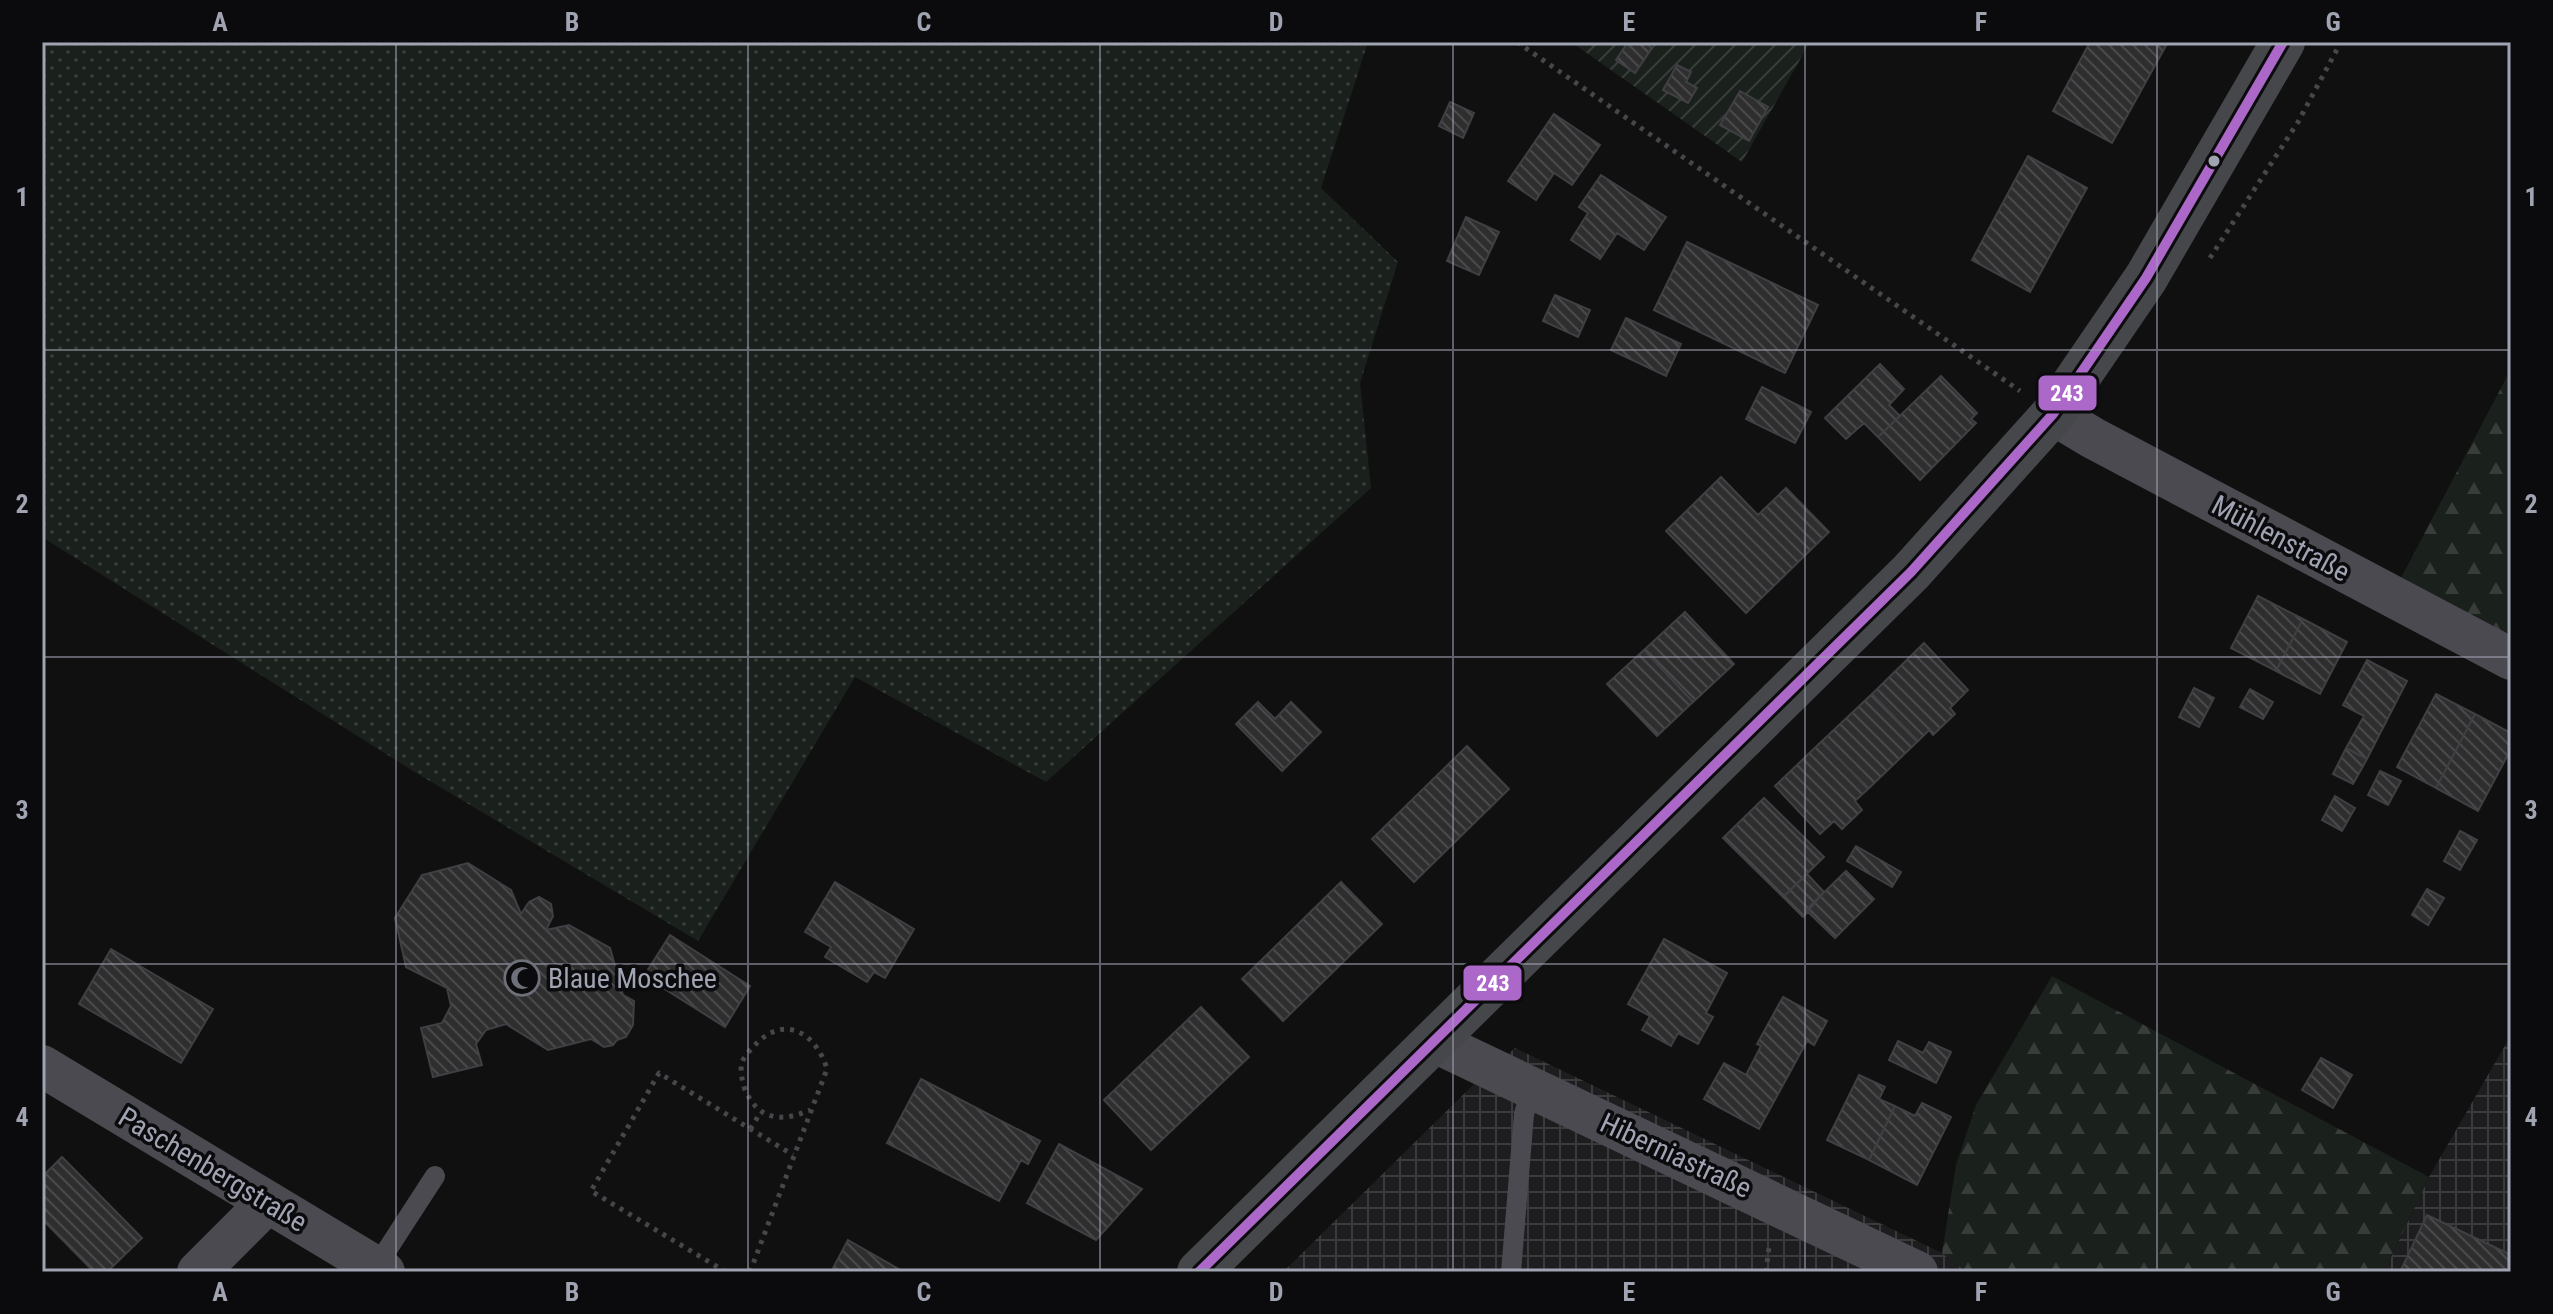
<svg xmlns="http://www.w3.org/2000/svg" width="2553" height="1314" font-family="'Roboto Condensed',sans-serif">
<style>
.industrial{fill:url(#industrial-grid)}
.grass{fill:url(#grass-dots)}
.forest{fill:url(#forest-firs)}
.garden{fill:url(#garden-furrows)}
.building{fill:url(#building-back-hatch);stroke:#3f3f44;stroke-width:2}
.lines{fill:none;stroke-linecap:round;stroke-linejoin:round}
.path{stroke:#46464b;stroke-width:5;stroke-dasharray:4 6;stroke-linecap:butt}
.lane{stroke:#4a4a50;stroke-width:20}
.street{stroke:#4a4a50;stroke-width:42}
.primary{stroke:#46474b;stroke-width:44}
.bus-1-casing{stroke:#0b0a0c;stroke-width:16}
.bus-1{stroke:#ac68c9;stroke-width:10}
.grid{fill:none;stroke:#a0a3b2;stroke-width:2;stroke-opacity:0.55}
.bus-dot{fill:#a0a3b2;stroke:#0b0a0c;stroke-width:3}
.labels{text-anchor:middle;stroke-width:7;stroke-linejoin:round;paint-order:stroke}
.street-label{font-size:28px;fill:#a0a3b2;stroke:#0b0a0c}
.poi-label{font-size:28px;fill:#a0a3b2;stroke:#0b0a0c;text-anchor:start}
.line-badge{stroke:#0b0a0c;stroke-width:3}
.badge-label{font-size:22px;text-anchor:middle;font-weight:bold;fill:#fff}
.neatline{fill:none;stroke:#a0a3b2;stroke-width:3}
.grid-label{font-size:26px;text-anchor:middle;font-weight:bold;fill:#a0a3b2}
</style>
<defs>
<pattern id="industrial-grid" width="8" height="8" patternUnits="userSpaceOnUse" patternTransform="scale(2)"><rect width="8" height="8" fill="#1d1d1f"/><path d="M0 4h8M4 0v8" fill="none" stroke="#3b3b3d"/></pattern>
<pattern id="grass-dots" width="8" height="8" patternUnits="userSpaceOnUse" patternTransform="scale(2)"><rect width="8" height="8" fill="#1a201b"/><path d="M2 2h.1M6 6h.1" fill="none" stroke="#383d3a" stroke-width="1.8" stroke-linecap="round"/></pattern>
<pattern id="forest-firs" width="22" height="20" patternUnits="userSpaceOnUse" patternTransform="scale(2)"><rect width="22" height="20" fill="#1a201b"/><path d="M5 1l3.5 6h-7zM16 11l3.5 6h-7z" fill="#383d3a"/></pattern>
<pattern id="garden-furrows" width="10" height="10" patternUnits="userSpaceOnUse" patternTransform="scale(2)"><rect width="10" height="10" fill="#1a201b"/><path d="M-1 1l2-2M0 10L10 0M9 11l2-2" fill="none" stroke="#383d3a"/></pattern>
<pattern id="building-back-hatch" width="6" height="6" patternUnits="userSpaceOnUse" patternTransform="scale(2)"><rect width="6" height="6" fill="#2e2e2f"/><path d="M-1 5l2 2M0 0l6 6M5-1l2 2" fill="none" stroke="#49494b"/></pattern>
</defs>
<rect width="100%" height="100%" fill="#101010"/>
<path class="industrial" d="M2511,1035v237h-127l45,-95z
M1515,1048l427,205 25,19h-684l190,-187z"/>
<path class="grass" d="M42,42h1326l-47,146 77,74 -38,121 11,105 -325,294 -191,-105 -157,264 -285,-170 -371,-234z"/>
<path class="forest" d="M2511,369v267l-110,-58z
M2052,976l377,201 -45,95h-417l-25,-19 14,-88 20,-60z"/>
<path class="garden" d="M1571,42h239l-68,120z"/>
<path class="building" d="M1628,42h16l8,6 -17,25 -19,-13z
M2090,42h78l-56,101 -59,-32z
M1677,65l14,7 -5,10 11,6 -9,15 -25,-13z
M1740,91l28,16 -19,34 -29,-16z
M1450,102l24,11 -11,25 -24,-12z
M1554,114l46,31 -28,40 -18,-12 -18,27 -28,-19z
M2028,156l59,32 -57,104 -58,-32z
M1601,175l65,42 -22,33 -27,-17 -17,26 -29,-19 17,-27 -9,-6z
M1466,217l33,15 -20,43 -32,-14z
M1687,242l131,63 -33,68 -131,-63z
M1555,295l35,15 -12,27 -35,-16z
M1626,318l55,26 -15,32 -55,-26z
M1880,364l24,25 -15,16 11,11 -22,21 -14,-14 -18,16 -21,-21z
M1941,376l36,37 -6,6 5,4 -56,57 -42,-43z
M1762,387l49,25 -16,31 -49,-24z
M1721,477l37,38 28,-27 43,44 -83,81 -80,-82z
M2258,596l45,23 -27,52 -45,-23z
M1685,612l49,52 -41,38 -49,-52z
M2303,619l44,23 -27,52 -44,-23z
M1924,643l44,47 -18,18 5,6 -22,21 -4,-5 -11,11 -46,-47z
M1644,650l49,52 -36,34 -50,-52z
M2367,660l40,21 -40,78 -21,-11 18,-32 -21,-11z
M2194,688l20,10 -15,29 -20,-10z
M2250,689l23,13 -10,17 -23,-12z
M1872,694l46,47 -50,48 -46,-48z
M2436,694l39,20 -39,74 -39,-21z
M1258,702l17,17 16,-17 30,30 -39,39 -46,-47z
M2475,714l36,19v16l-33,62 -42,-23z
M1822,741l46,48 -13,12 7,9 -20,19 -8,-8 -14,13 -45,-48z
M1467,746l42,43 -95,93 -42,-43z
M2346,748l21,11 -14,25 -20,-10z
M2380,771l21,10 -13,24 -20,-10z
M2335,796l20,12 -13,23 -20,-11z
M1764,798l60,59 -41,40 -60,-59z
M2460,831l17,9 -17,30 -16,-9z
M1856,846l45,26 -9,15 -45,-26z
M468,863l43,27 10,24 8,-12 10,-5 12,7 2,12 -7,14 23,-5 41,23 13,47 11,6 -1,24 -7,12 -9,3 -4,5 -9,2 -13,-8 -43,11 -42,-26 -20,6 -10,14 6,21 -49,12 -12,-49 21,-5 9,-17 -4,-18 -41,-21 -11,-49 27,-43z
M1846,871l28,28 -39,39 -29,-28z
M1807,874l17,18 -21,25 -20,-20z
M835,882l79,47 -29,49 -11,-6 -7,10 -42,-25 6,-10 -26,-15z
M1341,882l41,42 -99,97 -41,-42z
M2427,889l17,9 -16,27 -16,-10z
M670,935l80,51 -25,41 -81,-51z
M1664,939l63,34 -21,40 7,4 -15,27 -20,-11 -7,13 -29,-16 8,-14 -22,-12z
M111,949l102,60 -32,54 -102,-59z
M1783,997l44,24 -13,24 -7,-4 -48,88 -55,-30 20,-36 22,12 15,-29 -4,-2z
M1201,1007l48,50 -98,93 -47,-50z
M1898,1041l25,12 6,-11 22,10 -15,31 -47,-23z
M2321,1058l31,17 -19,33 -31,-18z
M1859,1075l26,12 -6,12 16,7 -26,54 -42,-20z
M921,1079l119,62 -12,23 -7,-4 -22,41 -112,-58z
M1922,1103l29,14 -34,68 -48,-25 26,-54 20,10z
M1059,1144l83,45 -46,51 -69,-37z
M62,1157l80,81 -35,34h-13l-52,-53v-42z
M2427,1215l84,40v17h-111z
M848,1240l56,32h-73z"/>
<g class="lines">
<path class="path" d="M1517,42l503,349
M2210,258l88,-136 43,-80
M750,1129l11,-17
M726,1272l-135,-81 68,-118 134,82
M750,1272l77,-203c-10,-33 -39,-55 -69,-27 -6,6 -13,13 -16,20 -2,7 0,18 2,25 13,33 36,36 66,23
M1766,1272l3,-25"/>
<path class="lane" d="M376,1267l59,-91
M1511,1272l13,-158 8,-26"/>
<path class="street" d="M2053,414l40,24 418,221
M1433,1041l484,231
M42,1066l342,206
M198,1272l70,-70"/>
<path class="primary" d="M1199,1272l712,-700 142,-158 93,-136 137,-236"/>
<defs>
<path id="bus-1" d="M1199,1272l712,-700 142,-158 93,-136 137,-236"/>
</defs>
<use href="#bus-1" class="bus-1-casing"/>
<use href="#bus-1" class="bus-1"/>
</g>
<path class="grid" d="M396,42v1230M748,42v1230M1100,42v1230M1453,42v1230M1805,42v1230M2157,42v1230M42,350h2469M42,657h2469M42,964h2469"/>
<defs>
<symbol id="mosque-ring" viewBox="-11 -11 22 22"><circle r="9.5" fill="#0b0a0c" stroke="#6e7079" stroke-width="1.5"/><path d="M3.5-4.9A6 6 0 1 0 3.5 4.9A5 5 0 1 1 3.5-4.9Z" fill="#6e7079"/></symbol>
</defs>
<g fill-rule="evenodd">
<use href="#mosque-ring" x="502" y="958" width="40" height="40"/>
</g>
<circle class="bus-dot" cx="2214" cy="161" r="7"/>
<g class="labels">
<g class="street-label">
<text transform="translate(2281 538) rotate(28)" y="10">Mühlenstraße</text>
<text transform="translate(1676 1155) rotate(25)" y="10">Hiberniastraße</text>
<text transform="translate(213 1169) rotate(31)" y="10">Paschenbergstraße</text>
</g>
<g class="poi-label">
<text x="548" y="988">Blaue Moschee</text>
</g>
</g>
<g class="line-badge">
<rect x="2037" y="374" width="61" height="38" rx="8" fill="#ac68c9"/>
<rect x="1462" y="964" width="61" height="38" rx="8" fill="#ac68c9"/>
</g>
<g class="badge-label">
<text x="2067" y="401">243</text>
<text x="1493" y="991">243</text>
</g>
<rect width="2553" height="1314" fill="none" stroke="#0b0a0c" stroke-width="88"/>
<rect x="44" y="44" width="2465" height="1226" class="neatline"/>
<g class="grid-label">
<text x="220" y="31">A</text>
<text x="572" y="31">B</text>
<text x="924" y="31">C</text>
<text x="1276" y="31">D</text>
<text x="1629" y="31">E</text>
<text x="1981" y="31">F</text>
<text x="2333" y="31">G</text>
<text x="22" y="206">1</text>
<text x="2531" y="206">1</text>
<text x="22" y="513">2</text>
<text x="2531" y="513">2</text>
<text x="22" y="819">3</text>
<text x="2531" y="819">3</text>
<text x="22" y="1126">4</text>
<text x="2531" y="1126">4</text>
<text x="220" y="1301">A</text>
<text x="572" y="1301">B</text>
<text x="924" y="1301">C</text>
<text x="1276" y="1301">D</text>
<text x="1629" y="1301">E</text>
<text x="1981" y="1301">F</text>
<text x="2333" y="1301">G</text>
</g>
</svg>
